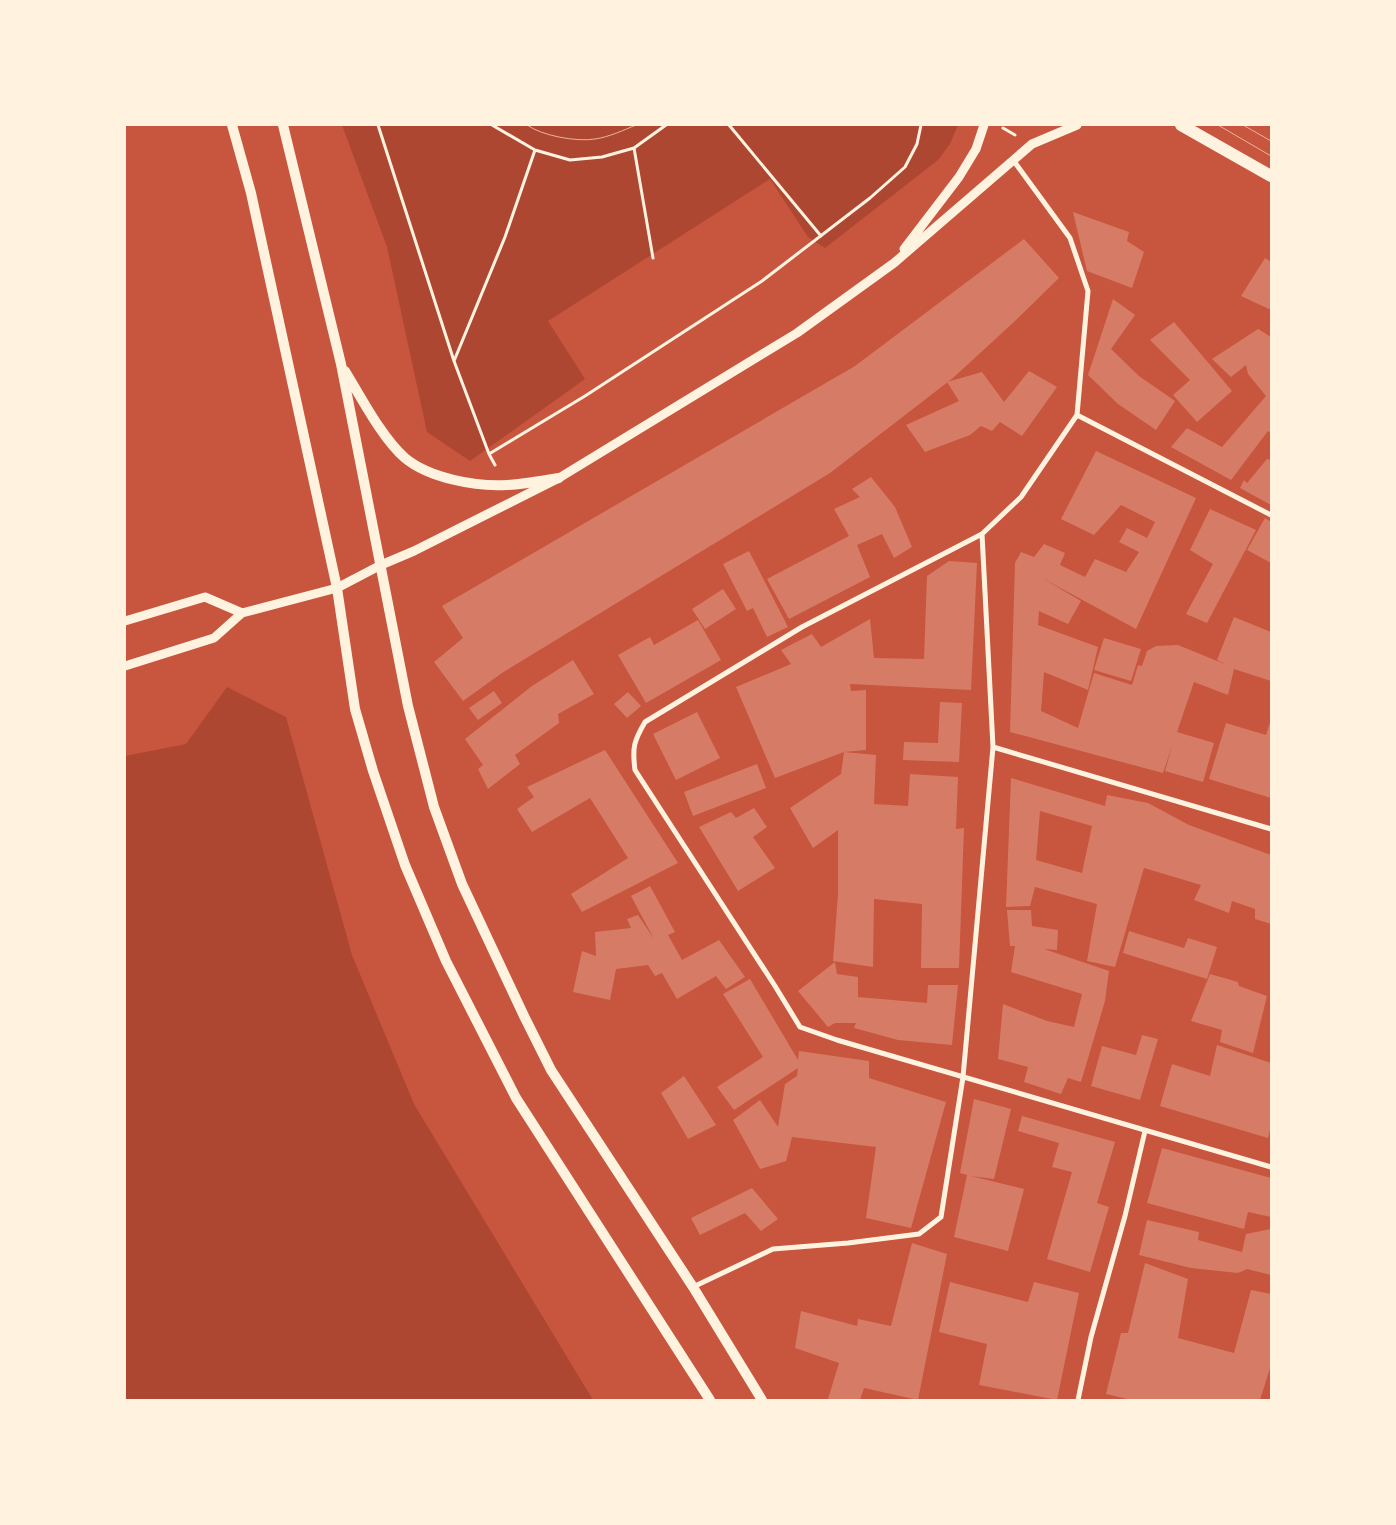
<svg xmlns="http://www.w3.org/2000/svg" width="1396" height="1525" font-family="Arial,sans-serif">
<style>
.green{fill:#ae4732}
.building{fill:#d67c66;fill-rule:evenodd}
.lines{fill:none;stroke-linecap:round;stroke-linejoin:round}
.path{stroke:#fff3e0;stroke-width:3}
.minor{stroke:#fff3e0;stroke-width:5}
.tertiary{stroke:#fff3e0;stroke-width:9}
.secondary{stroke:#fff3e0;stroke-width:10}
.primary{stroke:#fff3e0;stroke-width:12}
.tram{stroke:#e9b49f;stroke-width:1}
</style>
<rect width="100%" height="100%" fill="#c8553d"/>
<path class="green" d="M342,125h616l-8,19 -12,16 -113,88 -17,-11 -38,-58 -222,142 37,58 -115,82 -43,-29 -40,-185z
M227,687l59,30 66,238 62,149 179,296h-468v-644l61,-12z"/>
<path class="building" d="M1073,212l56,20 -2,9 17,11 -12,36 -45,-17z
M1024,239l35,39 -44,43 -62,57 -123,95 -328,200 -39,28 -29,-39 29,-24 -21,-32 413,-240z
M1265,258l6,4v48l-30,-14z
M1113,299l22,16 -24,34 28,27 36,25 -19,29 -38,-26 -30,-29z
M1174,322l58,69 -35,31 -24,-27 17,-15 -40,-40z
M1258,329l13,8v96l-3,-2 -37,49 -60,-33 16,-19 35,19 44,-51 -18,-22 -2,-9 -15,12 -19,-18z
M1029,371l28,16 -35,49 -22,-14 -8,9 -11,-5 -11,9 -45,17 -19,-27 53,-24 -12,-19 35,-10 22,30z
M1096,451l100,47 -60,131 -94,-51 39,23 -13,23 -29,-13 -1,14 60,22 -10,43 -44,-18 -3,39 37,17 16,-55 38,12 6,-20 4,1 5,-15 9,-5 22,-1 49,20 -10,-5 17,-43 37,15v49l-37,-12 -6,26 -34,-13 -17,50 37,11 -11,39 -38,-11 7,-25 -9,27 -153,-41 5,-169 6,-11 13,5 10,-13 21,9 -5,12 25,12 10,-18 31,13 13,-20 -20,-10 8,-14 20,10 8,-16 -34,-17 -27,30 -33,-16z
M1267,459l4,1v45l-31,-17 4,-8 3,3z
M871,477l24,30 17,40 -18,11 -12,-24 -25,11 13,32 -81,42 -22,-40 82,-43 -15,-27 26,-12 -8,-8z
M1210,509l46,21 -49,93 -21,-9 27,-50 -23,-14z
M1265,518l6,4v41l-24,-13z
M749,551l39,76 -21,10 -14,-29 -6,3 -24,-47z
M949,561l28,2 -6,127 -121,-6 1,7 15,-1v60l-22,2 32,3 -2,49 34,2 2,-32 48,3 -2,52 8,-1 -5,140h-38l1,-64 -48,-5 -1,68 -40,-6 5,-67v-64l-25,18 -23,-40 51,-34 3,-22 -69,26 -39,-91 55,-23 -10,-14 31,-16 9,13 49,-28 4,39 50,1 3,-83z
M723,589l13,20 -31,20 -13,-20z
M698,620l23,40 -75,43 -28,-48 32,-18 4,8z
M1104,638l37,11 -10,32 -37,-11z
M573,660l21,34 -36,20 1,9 -44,32 5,9 -32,25 -10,-20 5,-4 -18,-26 67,-53z
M494,691l8,12 -24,17 -9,-12z
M628,692l13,14 -14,12 -13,-14z
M940,702l22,1 -3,59 -56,-2 1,-18 34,1z
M697,712l23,46 -44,22 -23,-46z
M1271,719v79l-62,-19 17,-56 40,12z
M605,750l73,113 -96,49 -11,-18 57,-36 -38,-60 -58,34 -15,-23 17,-12 -7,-10z
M757,764l9,24 -73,28 -9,-24z
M1011,778l94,28 2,-11 41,8 41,22 82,30v69l-16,-5v-10l-23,-8 -3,12 -35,-13 7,-15 -57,-17 -29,99 -28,-6 10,-57 -62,-17 -5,19 -24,1zM1040,811l52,15 -10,47 -46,-13z
M754,808l13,19 -14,10 22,31 -37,23 -39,-64 32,-15 5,6z
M650,886l25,46 -7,3 14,25 37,-20 26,37 -19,12 -10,-13 -39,23 -15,-26 -7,3 -7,-11 -32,4 -6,31 -37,-8 9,-41 14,5 -1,-24 36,-4 -4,-9 11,-4 16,24 -23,-43z
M1007,910h24l1,16 26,4 -1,20 -13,-1 65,22 -4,30 -24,81 -13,-4 -7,16 -37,-12 4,-15 -30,-8 5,-55 44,17 27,6 8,-33 -71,-22 4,-26h-5z
M1129,931l55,17 4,-10 29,9 -10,32 -84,-26z
M835,962l2,12 21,3v20l69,6 1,-18h30l-6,60 -54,-5 -44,-12 2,-5h-21l-7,4 -30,-36z
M1210,974l28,8 1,4 28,10 -14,57 -33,-11 2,-12 -31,-9z
M750,979l48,81 1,-9 70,10v17l77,24 -35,126 -45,-10 10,-71 -84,-10 -6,24 -26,8 -27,-49 27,-20 18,27 7,-43 12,-8 1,-8 -64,42 -17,-23 46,-30 -40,-63z
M1142,1035l16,4 -18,61 -49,-14 11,-40 34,9z
M1217,1045l54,18v63l-3,12 -108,-32 12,-42 38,12z
M684,1076l32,49 -28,14 -27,-46z
M974,1099l37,10 -17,70 -23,-3 53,13 -16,62 -54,-14 13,-62 -7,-2z
M1022,1116l93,26 -18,61 12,4 -19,65 -43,-13 25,-87 -20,-5 7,-24 -41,-12z
M1162,1148l109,30v39l-23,-5 -4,17 -97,-26z
M752,1188l26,31 -17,12 -16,-18 -45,22 -9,-17z
M1147,1220l52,12 -1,8 44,12 4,-18 25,-5v46l-24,-6 -9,4 -47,-5 -52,-13z
M912,1243l35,11 -29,146 -54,-12 -4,12 -32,-1 11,-36 -44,-15 6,-37 56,15 1,-7 33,7z
M1145,1263l43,16 -10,59 56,15 17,-63 20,4v71l-11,35h-128l-26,-6 15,-61h7z
M950,1282l78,20 6,-20 45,11 -22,107 -78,-15 8,-41 -48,-12z"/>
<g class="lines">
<path class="path" d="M378,125l76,236 35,93 6,11
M492,125l43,25 35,10 32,-3 32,-9 32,-23
M729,125l92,111
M1003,128l12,7
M634,148l19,110
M454,361l51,-124 30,-87
M489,454l96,-58 177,-115 108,-83 35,-31 12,-23 4,-19"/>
<path class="minor" d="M1013,160l57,78 18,53 -11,124 -56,82 -39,37 -180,93 -157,95c-11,19 -13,25 -10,48l140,216 25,41 37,13 434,127
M1077,415l194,100
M993,747l278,82
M693,1287l80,-38 75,-6 71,-9 22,-17 22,-140 30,-330 -11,-213
M1078,1400l13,-63 34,-121 20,-85"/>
<path class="tertiary" d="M904,249l55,-72 17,-28 8,-24
M125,621l80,-24 37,16
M125,666l89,-28 28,-25 95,-25 44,-23 33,-14 145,-73 238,-145 97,-70 138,-119 45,-19"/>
<path class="secondary" d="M232,125l19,68 86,395 18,121 18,62 32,94 41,96 70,137 194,302
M283,125l58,239 67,342 26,101 28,77 62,132 27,54 142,217 69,113
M345,371c16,26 37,67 60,87 24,20 71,29 102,27 17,-1 35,-4 52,-7"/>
<path class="primary" d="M1181,125l90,51"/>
<path class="tram" d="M527,125c15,11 50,17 68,14 14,-2 29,-9 41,-14
M1218,125l53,31
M1243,125l28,16"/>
</g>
<rect width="1396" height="1525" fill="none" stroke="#fff3e0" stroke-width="252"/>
</svg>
